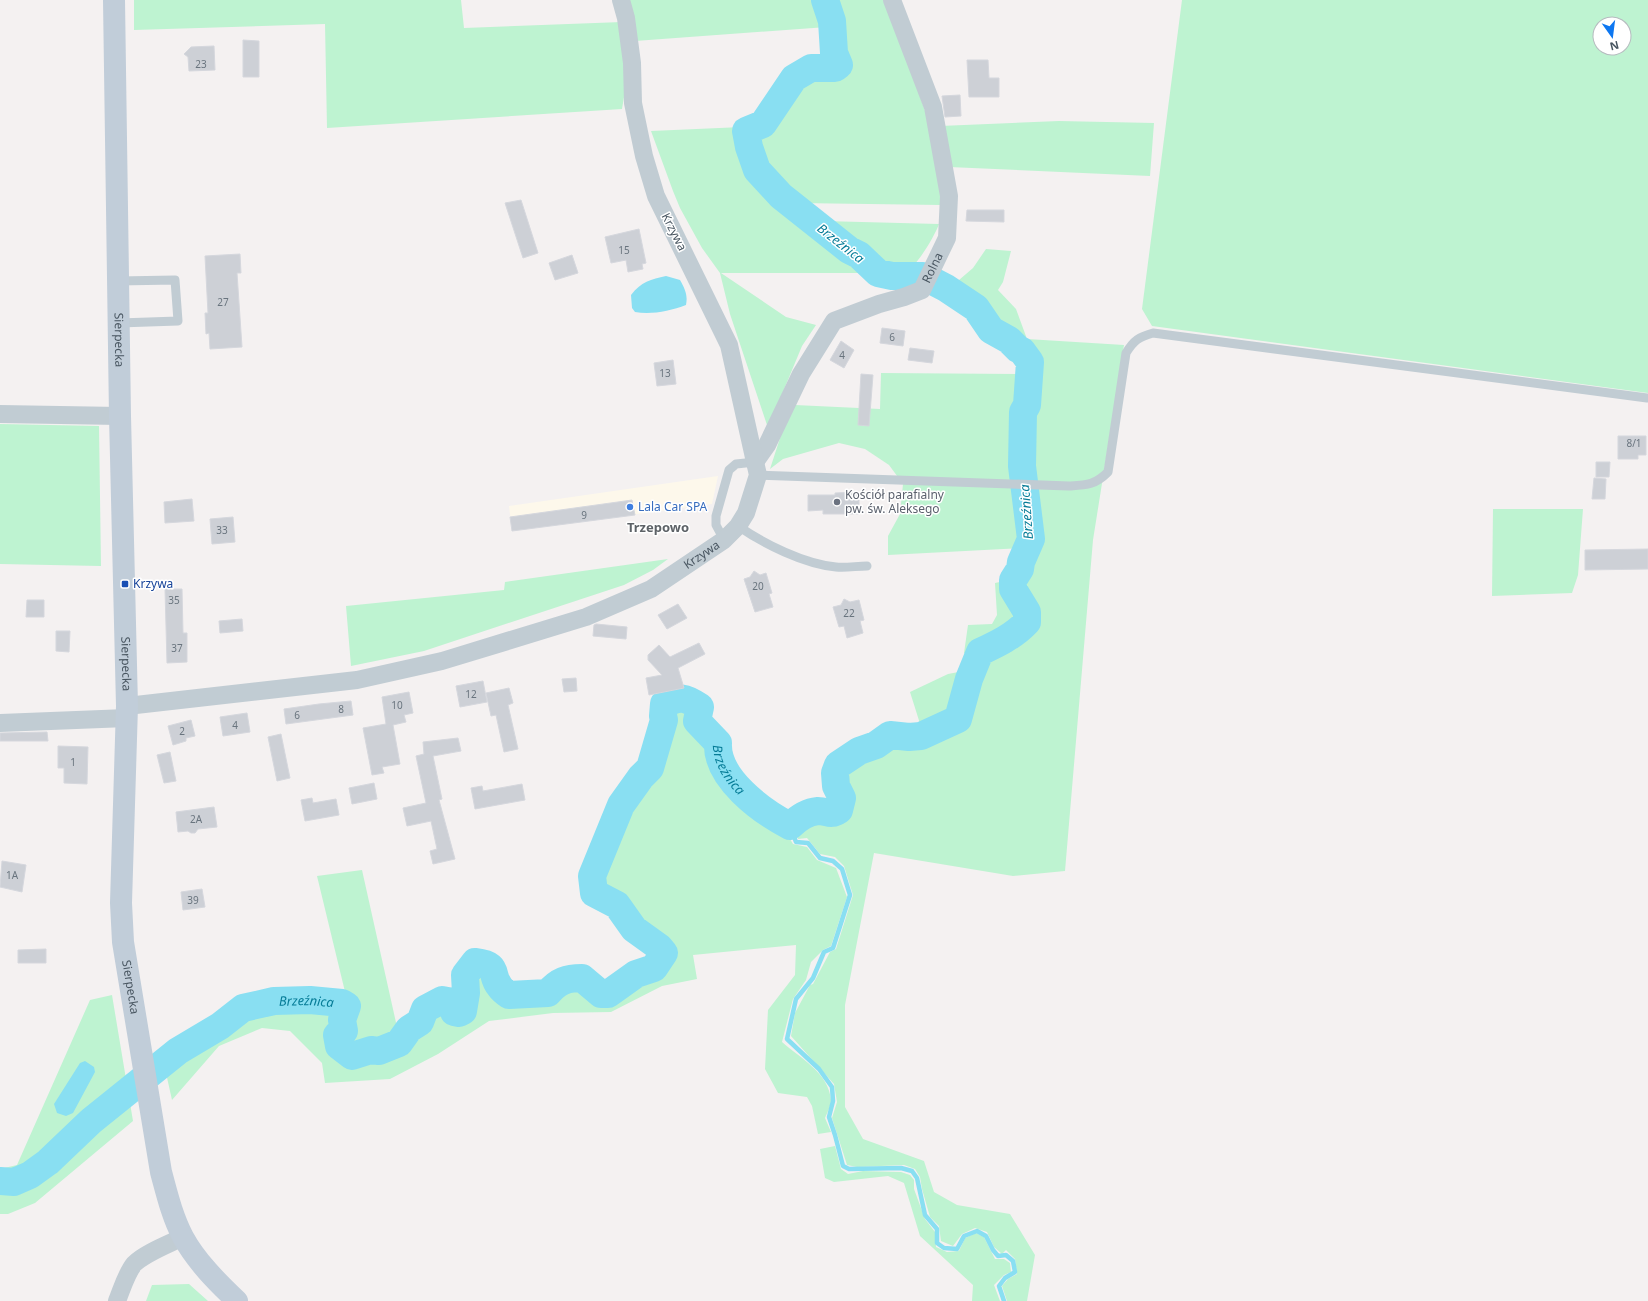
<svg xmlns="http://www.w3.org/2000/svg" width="1648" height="1301" font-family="'Noto Sans',sans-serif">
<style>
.commercial{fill:#fdf8eb}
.green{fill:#bef3d1;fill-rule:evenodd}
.water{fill:#89dff2}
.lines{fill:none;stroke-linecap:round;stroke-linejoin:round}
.stream{stroke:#89dff2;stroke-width:4.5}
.river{stroke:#89dff2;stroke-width:28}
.building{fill:#cdd0d6;stroke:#d5d7dd}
.lane{stroke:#c1ccd3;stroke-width:9}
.street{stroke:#c1ccd3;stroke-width:18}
.secondary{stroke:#c1cdd9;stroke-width:22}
.worship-dot{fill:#6b7280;stroke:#fff;stroke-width:1.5}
.shop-dot{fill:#3f7fe0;stroke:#fff;stroke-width:1.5}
.transit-dot{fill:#1a4fb4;stroke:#fff;stroke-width:1.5}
.labels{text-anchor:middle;stroke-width:3;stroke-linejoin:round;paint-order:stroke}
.number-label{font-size:10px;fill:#69747e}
.street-label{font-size:12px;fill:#485560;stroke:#fff}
.worship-label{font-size:12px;fill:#5b616d;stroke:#fff;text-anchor:start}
.shop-label{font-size:12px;fill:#366cbe;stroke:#fff;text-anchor:start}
.transit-label{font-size:12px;fill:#164399;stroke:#fff;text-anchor:start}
.water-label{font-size:13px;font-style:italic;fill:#067c97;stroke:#fff}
.neighbourhood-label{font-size:13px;font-weight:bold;fill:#5d6267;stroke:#fff}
</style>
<rect width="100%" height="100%" fill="#f4f1f1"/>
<path class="commercial" d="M718,476l-6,28 -200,27 -3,-25z"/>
<path class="green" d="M134,0h327l3,28 158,-6 6,51 -6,36 -295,19 -2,-104 -191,6z
M626,0h195l7,18 -1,9 -192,14z
M829,0h57l44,125 11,45v35l-145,-2 -22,-19 -15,-17 -8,-35 8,-2 10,-4 27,-45 14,-9 28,-2 4,-4c-5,-12 -9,-28 -4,-41z
M1182,0h466v393l-496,-67 -10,-17zM1600,24h24v24h-24z
M1059,121l95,2 -4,53 -201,-9 -9,-41z
M742,127l1,11 11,34 30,31 88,70h-151l65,44 30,8 -14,21 -34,82 -38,-114 -10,-41 -18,-25 -22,-40 -7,-17 -22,-60z
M823,221l116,3c-3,9 -19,37 -27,42 -8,5 -20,4 -29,4l-21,-21h-6z
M986,249l25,2 -8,31 -5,8 18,19 11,30 97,6 -31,195 -28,331 -52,5 -139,-23 -29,152v102l18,32 61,22 10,31 23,13 53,9 25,41 -8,46h-20l-5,-15 6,-7 9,-5 -2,-15 -9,-9 -4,4 -8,-7 -7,-15 -12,-4 -13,6 -9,12 -12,-5 -2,-15 -9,-9 -8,-28 -2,-12 -5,-8 -11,-4 -47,2 -10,-2 -15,-47 5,-16 -3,-18 -43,-48 4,-23 15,-28 3,-1 17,-32 6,-3 17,-54 -9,-29 -9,-9 -15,-3 -13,-16 -9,1 -3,-9 18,-13 28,-1 4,-9 1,-11 -7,-12 -2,-10c14,-18 35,-24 54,-36l27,8 2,-6 42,-17c3,-24 10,-48 21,-70l19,-7 11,-9 17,-6 8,-12 -22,-31 -1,-8 9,-10v-9l10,-15 -6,-49v-55l4,-62 5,-16 -14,-19h-3l-8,-9 -11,-3 -16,-18 -3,-9 -13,-6 -17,-14 21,-18z
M881,373l142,1 2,21 -6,13 -6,60 5,19 9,45 -4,16 -135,7v-19l12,-22 3,-30 -14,-19 -24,-16 -26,-6 -56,16 -13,10 11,-34 14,-30 85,4z
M0,424l99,2 2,140 -101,-2z
M1493,509h90l-5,66 -6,18 -80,3z
M668,559l-15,11 -29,15 -200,66 -73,15 -5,-60 158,-16 1,-8z
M1009,580c1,16 7,15 12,28 1,2 3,6 3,8 1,15 -36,28 -47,33l-5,9 -8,-5 4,-28 24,-1 5,-9 -2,-32z
M969,670l-15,48 -32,12 -12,-38 38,-18z
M688,701l7,7c-4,18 9,25 20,36l-2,9 3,11 16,19 10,17 16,7 13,10 6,6 7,6 9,15 14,3 10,13 19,8 11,29 -16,49 -8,4 -12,12 -5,18 -13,19 -11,43c18,16 47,31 49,58 0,6 -4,13 -6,18l6,14 -13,2 -6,-28 -5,-9 -29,-4 -13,-24 3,-59 27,-35 1,-30 -103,10 4,24 -35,7 -51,26 -58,1 -64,8 -51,33 -48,25 -65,4 -3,-20 -32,-32 -28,-3 -43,18 -47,54 -6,-27 4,-7 74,-54 34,-7 65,2 -4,12 2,11 -6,5 1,11 14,14 19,-6 12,-1 22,-9 20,-21 5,-11 19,-9 3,2 2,10 9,2c11,-11 10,-28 7,-42l10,-9 6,-1 7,6 5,16 12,11 38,-1 13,-11 12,-4 13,1 12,11 9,4 36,-23 15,-4 11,-13 2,-9 -4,-4 -29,-19 -16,-23 -23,-11 -2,-13 29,-73 17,-26 13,-13 12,-43v-15l5,-6z
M362,870l37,166 -3,5 -17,7 -10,-2 -15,6 -13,-7 -1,-9 7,-3 -1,-12 6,-15 -5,-6 -30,-124z
M112,995l21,126 -98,82 -27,11h-8v-45l17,-4 73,-165z
M835,1146l6,23 7,5 15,-3 38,1 9,3 4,5v9l11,30 10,13 1,15 11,5 12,-1 6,-13 11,-5 8,4 11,22h9l6,4 1,9 -7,3 -10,10 6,16h-28l1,-16 -53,-49 -16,-53 -16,-7 -54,6 -9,-4 -5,-29z
M189,1284l19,17h-62l6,-16z"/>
<path class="water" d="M666,276l14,4c5,9 8,15 6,25 -16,6 -35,10 -51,7l-3,-4 -1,-13c10,-13 20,-16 35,-19z
M85,1061l9,6 1,5 -22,41 -7,3 -9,-3 -3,-9 26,-41z"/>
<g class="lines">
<path class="stream" d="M790,826l6,16 12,1 12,15 13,3 9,8 8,26 -17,53 -9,4 -11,26 -17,21 -9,40 32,30 13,18 1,14 -4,16 6,18 8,31 6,3 52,-1 11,3 5,7 8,37 12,14v14l7,5 13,1 7,-13 13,-5 9,5 7,14 5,6 8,-1 7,6 2,11 -10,6 -6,8 5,15"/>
<path class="river" id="s1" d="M0,1181l14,1 16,-7 18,-13 43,-41 87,-70 42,-25 23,-18 31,-7 36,-1 32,3 5,3 -5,14 2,11 -7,4 2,11 13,10 19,-6 8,1 20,-8 10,-14 11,-7 5,-13 17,-9 11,2 1,10 5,1 4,-2 3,-18 -1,-18 10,-13c26,3 14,12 25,25 2,3 6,6 9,8l39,-2c10,-12 19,-15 34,-15l19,16h7l28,-20 18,-6 10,-15 -5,-6 -25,-18 -17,-24 -23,-12 -2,-17 29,-71 20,-28 9,-9 14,-48 -1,-4 1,-12c17,-8 21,-7 36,3l-3,14 21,22c-2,35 43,68 72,83 7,-7 17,-14 28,-15 10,0 12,5 21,-1l3,-12 -6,-12 -1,-13 3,-8 21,-14 17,-6 14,-10 19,2 12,-1 37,-17 11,-40 11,-27c17,-8 34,-16 47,-30v-10l-14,-23v-9l7,-11 1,-7 10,-23 -9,-73 1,-54 4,-7 3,-43 -8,-11 -4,-2 -9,-9 -18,-10 -15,-22 -30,-20 -23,-12h-31l-14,-3 -19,-18 -10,-5 -68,-54 -24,-26 -8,-23 -3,-16 17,-7 31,-46 17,-10h24l4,-3 -5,-12 -2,-32 -7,-21"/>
</g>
<path class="building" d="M243,40l16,1v36h-16z
M214,46l1,24 -26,1 -1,-14 -4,-3 7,-7z
M967,60h21l1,18h10v19h-30z
M960,95l1,21 -16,1 -3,-21z
M521,200l17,53 -15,5 -18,-55z
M967,210h37v12l-38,-1z
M639,229l7,34 -4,1 1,5 -15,3 -2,-12 -15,3 -6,-26z
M240,254l1,19h-4l5,74 -32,2 -1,-16 -3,1 -1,-21h3l-3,-57z
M572,255l6,18 -23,7 -6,-17z
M882,328l23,3 -2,15 -23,-3z
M841,341l13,9 -10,18 -14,-8z
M910,348l24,3 -2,12 -24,-3z
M673,360l3,24 -19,2 -3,-23z
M861,374l12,1 -4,51 -11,-1z
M1618,436h28v19h-8v4h-20z
M1596,462h14l-1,15h-13z
M1594,478l12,1 -1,20h-13z
M859,492v22h-36v-4l-15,1v-16h27v-2z
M192,499l2,22 -29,2 -1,-21z
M632,500l3,15 -123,16 -2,-14z
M233,517l2,25 -23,2 -2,-25z
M1648,549v20l-63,1v-20z
M754,571l6,4 6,-2 6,20 -3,1 4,13 -18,5 -11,-33 6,-2z
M165,589h17l1,44h4v29l-20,1z
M844,599l6,3 9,-2 5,20 -4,1 3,12 -16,5 -3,-12 -5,1 -6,-20 8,-2z
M27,600h17v17h-18z
M678,604l9,14 -20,11 -9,-14z
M242,619l1,12 -23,2 -1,-12z
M596,624l31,3 -1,12 -33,-3 1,-11z
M56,631h14l-1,21 -13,-1z
M699,643l6,11 -27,14 6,20 -35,7 -3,-17 16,-3 -14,-15v-5l11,-10 11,12z
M576,678l1,13 -13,1 -2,-13z
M483,681l4,21 -27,5 -4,-21z
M509,688l4,15 -5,2 10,44 -14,3 -8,-37 -5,1 -5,-23z
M409,692l4,21 -9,2 2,7 -13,3 7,39 -18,3 2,6 -12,2 -9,-47 23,-4 -4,-27z
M351,701l2,14 -67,9 -2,-15 35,-5z
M247,713l3,19 -27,4 -3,-19z
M191,720l4,16 -9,2v3l-13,4 -5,-19z
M47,732l1,9h-48v-8z
M281,734l9,44 -13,3 -9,-44z
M458,738l3,13 -28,5 9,43 -3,1 16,59 -22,5 -3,-13 7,-2 -6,-28 -24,5 -4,-18 23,-5 -10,-47 8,-2 -1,-12z
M58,746l30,1 -1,37 -23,-1v-15h-6z
M170,752l6,29 -12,2 -7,-28z
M374,783l3,16 -25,5 -3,-16z
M522,784l3,16 -50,9 -4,-21 11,-2 1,5z
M312,798l1,5 23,-4 3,16 -34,6 -4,-21z
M214,807l3,20 -19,2 -3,4h-4l-3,-2 -10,1 -2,-20z
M2,861l24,4 -4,27 -22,-5z
M202,889l3,18 -22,3 -2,-18z
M46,949v14h-28v-13z"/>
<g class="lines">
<path class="lane" d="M118,281l57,-1 3,41 -59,2
M758,475l311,11c18,-1 26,-1 39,-14l18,-119c8,-13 13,-16 27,-20l494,65
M738,526c26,18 66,38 98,41 10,1 21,-1 31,-1
M724,540l-8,-15v-9l13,-46 7,-6 19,-2"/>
<g class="street">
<path d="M0,414l120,2"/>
<path id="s2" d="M755,462l12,-17 34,-71 33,-53 45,-17 25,-7 18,-7 25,-52 2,-42 -16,-89 -41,-107"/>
<path id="s3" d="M127,706l230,-26 85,-19 144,-44 65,-28 73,-49 14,-14 8,-13 12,-38 -3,-13 -26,-117 -73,-149 -12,-40 -11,-53 -1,-40 -6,-45 -5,-18"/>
<path d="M0,723l127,-5"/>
<path d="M117,1301c5,-12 9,-27 17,-37 11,-11 35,-20 49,-27"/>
</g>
<path class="secondary" id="s4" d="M114,0l6,416 7,290 -6,197 2,39 38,230c6,22 11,44 22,65 13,24 34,45 54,64"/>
</g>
<circle class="worship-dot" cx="837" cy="502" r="4"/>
<circle class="shop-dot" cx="630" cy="507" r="4"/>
<rect class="transit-dot" x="121" y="580" width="8" height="8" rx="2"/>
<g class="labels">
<g class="number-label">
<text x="201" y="68">23</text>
<text x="624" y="254">15</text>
<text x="223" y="306">27</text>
<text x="892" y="341">6</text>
<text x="842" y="359">4</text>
<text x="665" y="377">13</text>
<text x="1634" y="447">8/1</text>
<text x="584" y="519">9</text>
<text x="222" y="534">33</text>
<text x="758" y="590">20</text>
<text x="174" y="604">35</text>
<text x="849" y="617">22</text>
<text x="177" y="652">37</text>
<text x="471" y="698">12</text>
<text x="397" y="709">10</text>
<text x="341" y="713">8</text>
<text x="297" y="719">6</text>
<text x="235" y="729">4</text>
<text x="182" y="735">2</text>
<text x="73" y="766">1</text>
<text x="196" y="823">2A</text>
<text x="12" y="879">1A</text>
<text x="193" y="904">39</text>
</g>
<g class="street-label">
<text transform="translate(674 232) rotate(63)" y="4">Krzywa</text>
<text dy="4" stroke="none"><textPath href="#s2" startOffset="280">Rolna</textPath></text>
<text dy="4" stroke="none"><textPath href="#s4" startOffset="340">Sierpecka</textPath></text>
<text dy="4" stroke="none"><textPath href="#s3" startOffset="601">Krzywa</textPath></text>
<text dy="4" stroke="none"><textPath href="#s4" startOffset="664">Sierpecka</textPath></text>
<text dy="4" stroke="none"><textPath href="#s4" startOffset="988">Sierpecka</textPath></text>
</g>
<g class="worship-label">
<text x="845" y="499">Kościół parafialny<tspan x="845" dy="14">pw. św. Aleksego</tspan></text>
</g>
<g class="shop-label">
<text x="638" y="511">Lala Car SPA</text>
</g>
<g class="transit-label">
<text x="133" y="588">Krzywa</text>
</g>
<g class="water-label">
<text transform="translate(841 243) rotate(38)" y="5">Brzeźnica</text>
<text transform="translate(1026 512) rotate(-94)" y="5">Brzeźnica</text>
<text dy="5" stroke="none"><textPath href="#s1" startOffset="1313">Brzeźnica</textPath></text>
<text dy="5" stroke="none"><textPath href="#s1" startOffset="367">Brzeźnica</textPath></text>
</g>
<g class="neighbourhood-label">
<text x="658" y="532">Trzepowo</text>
</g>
</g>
<g transform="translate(1612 36) rotate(166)"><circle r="19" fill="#ffffff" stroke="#b6bbbf"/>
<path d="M0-3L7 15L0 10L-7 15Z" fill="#0d77f1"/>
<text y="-6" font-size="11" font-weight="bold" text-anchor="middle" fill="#485560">N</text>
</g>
</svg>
